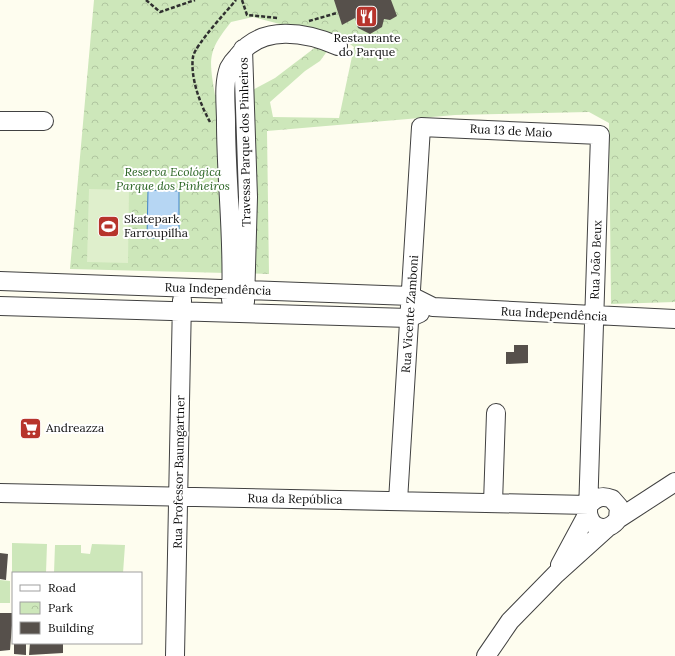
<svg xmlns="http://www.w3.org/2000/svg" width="675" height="656" font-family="Lora,serif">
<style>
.grass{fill:#cde7ba}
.park{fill:url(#park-crowns);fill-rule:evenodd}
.pitch{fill:#dfefcc}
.water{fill:#b6d6f3;stroke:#4184c7}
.building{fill:#56504b}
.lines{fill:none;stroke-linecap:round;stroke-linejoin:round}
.minor-casing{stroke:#414141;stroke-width:20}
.path{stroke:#303030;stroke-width:2.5;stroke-dasharray:4 2;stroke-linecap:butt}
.minor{stroke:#fff;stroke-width:18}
.labels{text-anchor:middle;stroke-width:4;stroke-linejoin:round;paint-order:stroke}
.poi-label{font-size:12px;fill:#0e0e0e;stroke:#fff;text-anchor:start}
.street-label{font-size:12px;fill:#0e0e0e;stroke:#fff}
.park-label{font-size:12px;font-style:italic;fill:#286321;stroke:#fff}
</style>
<defs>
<pattern id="park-crowns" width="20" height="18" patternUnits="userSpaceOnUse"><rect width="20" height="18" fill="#cde7ba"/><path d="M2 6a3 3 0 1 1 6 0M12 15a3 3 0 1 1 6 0" fill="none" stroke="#afc59f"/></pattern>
</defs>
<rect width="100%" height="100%" fill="#fefdef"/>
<path class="grass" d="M12,543l35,1 -1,29h-33l-1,3z
M92,544l33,1 -2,28h-69l1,-28h26v8l9,1z
M0,580l10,1v22h-10z"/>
<path class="park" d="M94,0h581v302l-64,2 -2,-181 -20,-11 -134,3 -188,16 2,143 -199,-5zM253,17l61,16 25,3 15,11 -15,71 -66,-1 -3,-15 35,-31 15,-10 8,-11 -7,-7 -46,35 -26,14 -34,3c-6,-36 -8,-43 16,-73z"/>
<path class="pitch" d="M89,189l40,1 -1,73 -41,-1z"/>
<path class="water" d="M148,190l31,1v47h-32z"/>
<path class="building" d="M334,0h57l6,16 -7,4 -6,-1 -2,8 -12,7 -12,-6 -3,-10 -13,7z
M514,345h14v18l-22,1v-12h8z
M0,553l8,1 -2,26 -6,-1z
M0,613h13l-3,37 -10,1z
M14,643h12v12l-12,-1z
M30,643h33v10l-34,2z"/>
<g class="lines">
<defs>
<path id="minor" d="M243,49l5,148 -3,105
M0,121h44
M0,281l411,15 22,11 242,12
M231,300c3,-59 -5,-119 -5,-178 0,-17 -3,-38 3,-54 2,-4 6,-9 9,-12 24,-32 68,-24 100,-10
M0,306l409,12 11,-5
M0,493l589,12
M398,501l23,-374 179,8 -12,378c3,17 20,20 30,6l1,-12 -7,-8c-10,-4 -16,-2 -23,6
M493,503l3,-90
M618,519l57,-37
M560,565l28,-52
M175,656l7,-356
M486,656l24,-35 46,-47 51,-46"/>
</defs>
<use href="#minor" class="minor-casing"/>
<path class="path" d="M146,0l14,12 35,-12
M242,0l5,15 31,3
M309,21l28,-8
M210,122c-10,-18 -20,-45 -17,-65 2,-12 34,-46 43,-57"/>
<use href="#minor" class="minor"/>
</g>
<defs>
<symbol id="restaurant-square" viewBox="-11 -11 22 22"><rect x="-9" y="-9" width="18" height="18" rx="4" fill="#b7342c" stroke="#fff"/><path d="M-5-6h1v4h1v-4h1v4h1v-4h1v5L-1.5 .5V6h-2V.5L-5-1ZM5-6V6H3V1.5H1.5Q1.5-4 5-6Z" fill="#fff"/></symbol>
<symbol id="stadium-square" viewBox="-11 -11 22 22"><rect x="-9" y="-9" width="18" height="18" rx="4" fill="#b7342c" stroke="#fff"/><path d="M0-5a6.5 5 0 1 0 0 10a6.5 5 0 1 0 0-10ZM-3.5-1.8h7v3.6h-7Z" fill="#fff"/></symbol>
<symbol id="supermarket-square" viewBox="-11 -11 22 22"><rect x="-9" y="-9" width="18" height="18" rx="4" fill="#b7342c" stroke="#fff"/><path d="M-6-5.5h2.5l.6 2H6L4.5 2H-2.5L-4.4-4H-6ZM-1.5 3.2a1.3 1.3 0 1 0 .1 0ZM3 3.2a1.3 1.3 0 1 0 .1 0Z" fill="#fff"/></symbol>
</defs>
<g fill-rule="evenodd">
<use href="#restaurant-square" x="354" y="4" width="25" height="25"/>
<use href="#stadium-square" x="96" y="214" width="25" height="25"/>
<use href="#supermarket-square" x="18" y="416" width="25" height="25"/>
</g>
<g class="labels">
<g class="poi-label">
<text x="367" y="42" text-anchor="middle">Restaurante<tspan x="367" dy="14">do Parque</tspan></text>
<text x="124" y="223">Skatepark<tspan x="124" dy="14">Farroupilha</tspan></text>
<text x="46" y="432">Andreazza</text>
</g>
<g class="street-label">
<text transform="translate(511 131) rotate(3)" y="4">Rua 13 de Maio</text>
<text transform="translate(245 142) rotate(-91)" y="4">Travessa Parque dos Pinheiros</text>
<text transform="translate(596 260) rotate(-88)" y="4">Rua João Beux</text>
<text transform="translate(218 289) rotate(2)" y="4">Rua Independência</text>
<text transform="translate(410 314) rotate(-86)" y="4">Rua Vicente Zamboni</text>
<text transform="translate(554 314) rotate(3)" y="4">Rua Independência</text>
<text transform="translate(179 472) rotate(-89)" y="4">Rua Professor Baumgartner</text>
<text transform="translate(295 499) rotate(1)" y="4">Rua da República</text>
</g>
<g class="park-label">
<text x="173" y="176">Reserva Ecológica<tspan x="173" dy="14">Parque dos Pinheiros</tspan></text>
</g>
</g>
<rect x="12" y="572" width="130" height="72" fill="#ffffff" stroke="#9f9f9f"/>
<rect x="20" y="585" width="20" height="6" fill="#ffffff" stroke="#9f9f9f"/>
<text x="48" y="592" font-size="12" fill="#0e0e0e">Road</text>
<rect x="20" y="602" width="20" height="12" fill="url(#park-crowns)" stroke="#9f9f9f"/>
<text x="48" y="612" font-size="12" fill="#0e0e0e">Park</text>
<rect x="20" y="622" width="20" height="12" fill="#56504b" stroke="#9f9f9f"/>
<text x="48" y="632" font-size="12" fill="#0e0e0e">Building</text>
</svg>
